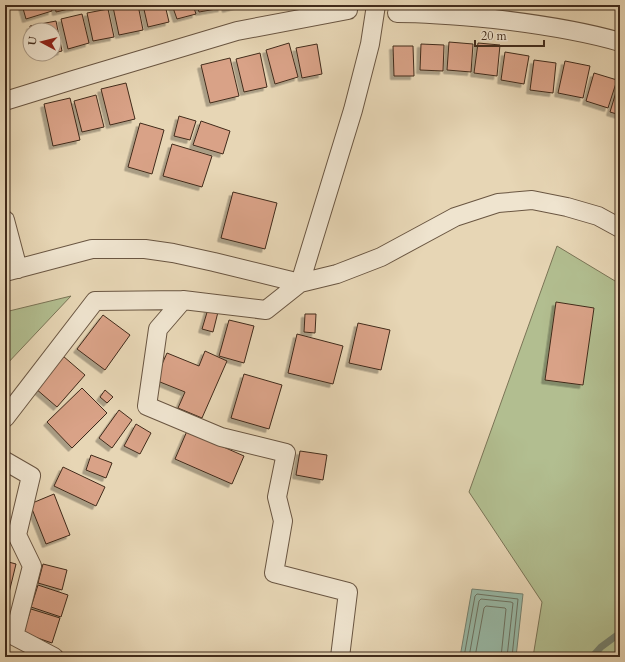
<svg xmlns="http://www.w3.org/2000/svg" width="625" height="662" viewBox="0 0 625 662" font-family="Cardo,serif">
<defs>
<filter id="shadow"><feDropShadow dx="-3.5" dy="3.5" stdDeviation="0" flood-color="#0004"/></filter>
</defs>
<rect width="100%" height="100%" fill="#e7d6b5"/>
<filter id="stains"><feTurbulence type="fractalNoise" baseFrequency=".005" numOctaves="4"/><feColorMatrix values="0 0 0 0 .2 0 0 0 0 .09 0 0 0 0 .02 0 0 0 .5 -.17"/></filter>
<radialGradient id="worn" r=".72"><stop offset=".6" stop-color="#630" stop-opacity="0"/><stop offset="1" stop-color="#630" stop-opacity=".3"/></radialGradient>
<path fill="#b2be90" stroke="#7a7456" d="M557,246L620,284V657H533L542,602L469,492Z
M71,296L5,366V312Z"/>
<path fill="#98baa8" stroke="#758170" d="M472,589L523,594L516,657H460Z"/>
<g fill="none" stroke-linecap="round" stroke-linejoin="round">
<path stroke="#6c7262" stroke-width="1" d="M464,657L475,596L477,594L518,599L512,657
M469,657L479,601L481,599L511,602L513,603L507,657
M475,657L484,608L486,606L505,608L506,609L501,657"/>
<path stroke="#758170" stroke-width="7" d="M592,657L601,647L620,633"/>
</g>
<path fill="#d9a287" stroke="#412b1b" filter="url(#shadow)" d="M22,5H50L52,11L26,19Z
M55,5H76L77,7L56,12Z
M122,5H138L143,30L119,35L113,7Z
M143,5H165L169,22L148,27Z
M172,5H193L196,14L177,19Z
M197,5H221L222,8L199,12Z
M225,5H240L226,9Z
M108,9L114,37L93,41L87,13Z
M82,14L89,43L68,49L61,19Z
M56,21L62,51L54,53V30H30V26Z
M449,42L473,44L471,72L447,70Z
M289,43L298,77L275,84L266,50Z
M478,43L500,45L497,76L474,73Z
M317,44L322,74L302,78L296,48Z
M421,44L444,45L443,71L420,70Z
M393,46H413L414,76H394Z
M505,52L529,56L524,84L501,80Z
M260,53L267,87L244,92L236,59Z
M230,58L239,96L210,103L201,65Z
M534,60L556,63L553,93L530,90Z
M565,61L590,66L583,98L558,93Z
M594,73L617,80L608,108L586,101Z
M619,82L620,83V115L610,112Z
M126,83L135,119L110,125L101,89Z
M96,95L104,127L82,132L74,101Z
M70,98L80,140L53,146L44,104Z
M179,116L196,121L190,140L174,136Z
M201,121L230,131L223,154L193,145Z
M140,123L164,130L152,174L128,167Z
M172,144L212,156L202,187L163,176Z
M233,192L277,203L265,249L221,238Z
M556,302L594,308L583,385L545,380Z
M208,309L218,312L213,332L202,329Z
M305,314H316L315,333L304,332Z
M103,315L130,335L105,370L77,349Z
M229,320L254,326L244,363L219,356Z
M358,323L390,330L381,370L349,363Z
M297,334L343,346L333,384L288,373Z
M205,351L227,361L202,418L178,408L185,392L155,380L167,353L199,366Z
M63,356L85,375L57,407L35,388Z
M244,374L282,385L269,429L231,418Z
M82,388L107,413L72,448L47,422Z
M105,390L113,397L107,403L100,397Z
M119,410L132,420L112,448L99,438Z
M136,424L151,433L140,454L124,446Z
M187,431L244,456L232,484L175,459Z
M300,451L327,455L323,480L296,475Z
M91,455L112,463L106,478L86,470Z
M63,467L105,487L96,506L54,486Z
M54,494L70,535L46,544L30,504Z
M5,561L16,564L8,597H5Z
M43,564L67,570L62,590L38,583Z
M38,585L68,595L61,617L31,607Z
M31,609L60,618L52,643L23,633Z"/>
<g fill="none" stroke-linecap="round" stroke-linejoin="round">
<g stroke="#6a5642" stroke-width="20">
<path id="street" d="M397,13C430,13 462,16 494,19C537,24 579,30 620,42
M5,101L73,80L237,31L348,10
M5,220L18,269
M5,272L92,249H145L173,253L214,262L300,283L337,274L381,257L455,217L498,203L532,200L567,207L598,216L620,228
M5,418L95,301L183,300
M5,461L31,476L17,535L32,566L14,636L54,657
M340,657L348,592L274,573L283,521L277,497L286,453L221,437L147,406L158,329L183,300L266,310L300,283L353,110L370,44L376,5"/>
</g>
<use href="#street" stroke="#efe4cf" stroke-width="18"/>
</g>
<rect width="625" height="662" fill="none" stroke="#e7d6b5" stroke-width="20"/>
<rect x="6" y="6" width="613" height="650" fill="none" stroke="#412b1b" stroke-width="2"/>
<rect x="10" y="10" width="605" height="642" fill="none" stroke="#412b1b"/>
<g transform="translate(42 42) rotate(277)"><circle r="19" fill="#efe4cf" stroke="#a99a87"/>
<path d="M0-3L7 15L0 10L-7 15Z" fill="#8f2418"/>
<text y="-6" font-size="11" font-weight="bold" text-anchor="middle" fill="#412b1b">U</text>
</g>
<path d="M475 40v6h69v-6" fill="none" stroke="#412b1b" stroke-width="2"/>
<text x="481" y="40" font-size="12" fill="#412b1b" stroke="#efe4cf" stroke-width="3" paint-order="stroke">20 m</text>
<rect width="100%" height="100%" filter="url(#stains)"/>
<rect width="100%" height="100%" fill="url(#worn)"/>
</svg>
